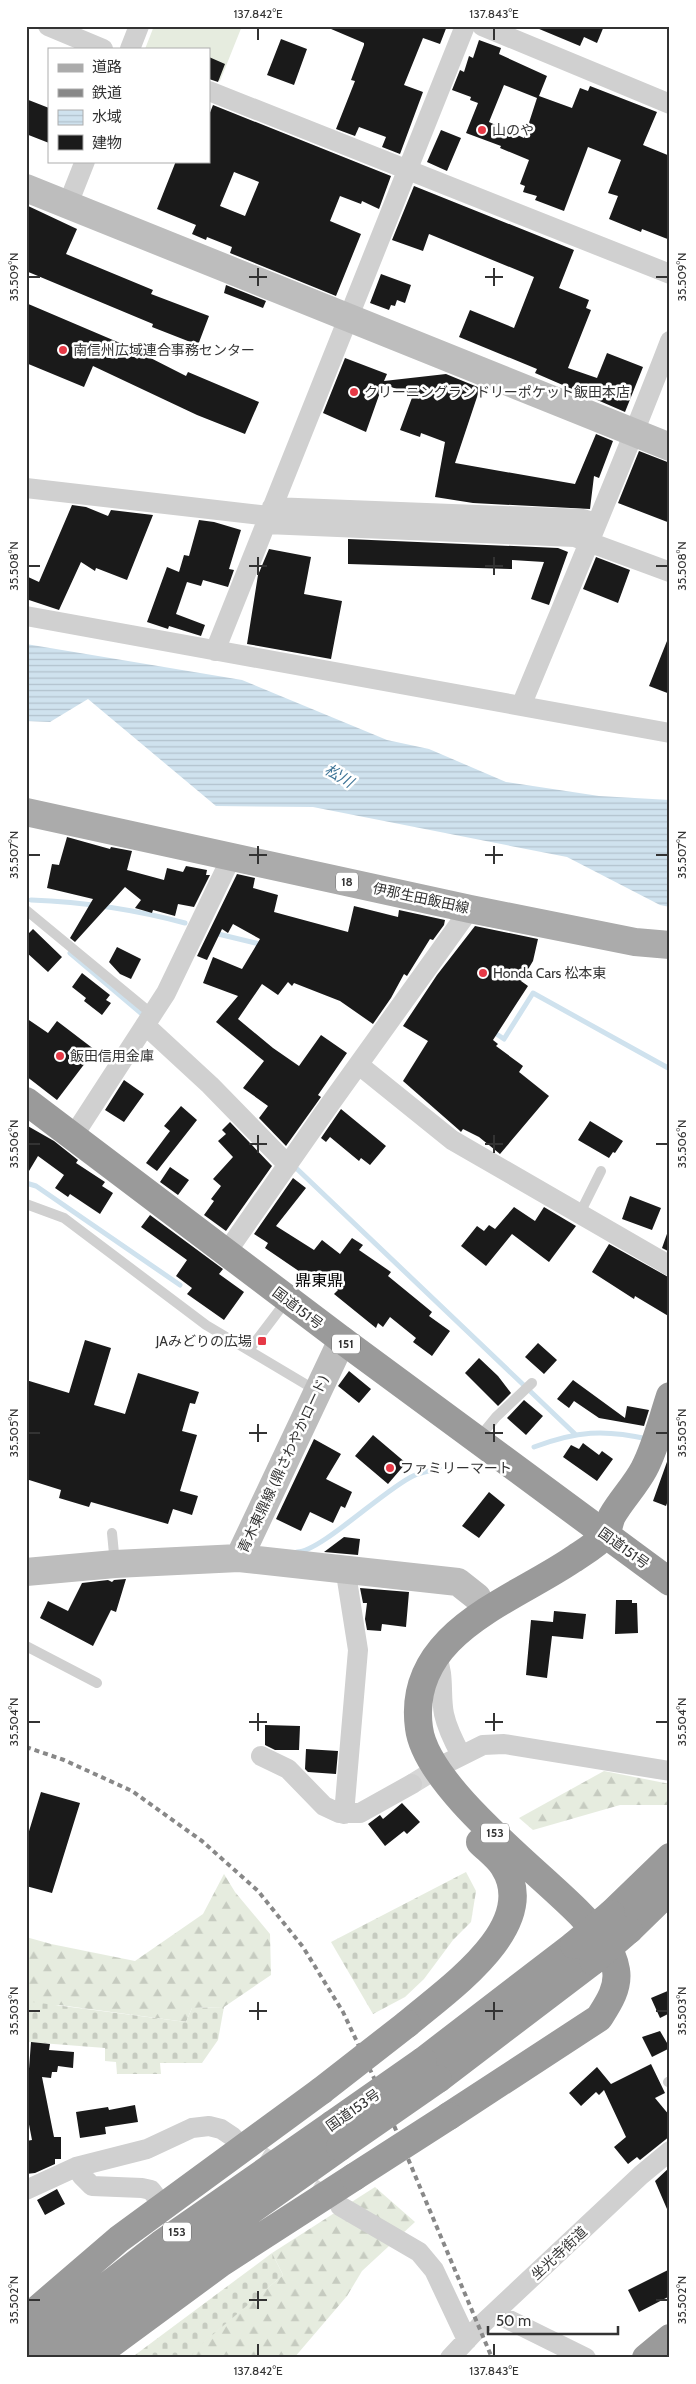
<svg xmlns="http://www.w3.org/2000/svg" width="696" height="2384" viewBox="0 0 696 2384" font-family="Cabin,'Noto Sans JP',sans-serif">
<defs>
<pattern id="forest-firs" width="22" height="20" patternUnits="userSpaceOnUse" patternTransform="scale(1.25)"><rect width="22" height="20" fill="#e6ecdf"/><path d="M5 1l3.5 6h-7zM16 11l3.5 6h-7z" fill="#c6cbc0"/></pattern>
<pattern id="cemetery-stones" width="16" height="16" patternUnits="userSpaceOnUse" patternTransform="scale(1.25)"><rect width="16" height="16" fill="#e6ecdf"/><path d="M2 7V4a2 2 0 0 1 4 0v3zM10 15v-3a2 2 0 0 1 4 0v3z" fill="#c6cbc0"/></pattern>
<pattern id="water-rules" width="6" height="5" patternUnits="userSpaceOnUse" patternTransform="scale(1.25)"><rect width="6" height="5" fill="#cfe2ee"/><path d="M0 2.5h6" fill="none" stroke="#b2c2cd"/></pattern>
</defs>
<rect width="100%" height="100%" fill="#fff"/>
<path fill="url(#forest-firs)" d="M604,1771L670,1784V1805H620L533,1830L519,1818Z
M224,1874L235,1892L270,1934L271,1975L224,2007L192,2008L186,2022L59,2005L28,2010V2042L26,2044V1937L51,1944L135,1961L203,1914Z
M375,2187L415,2222L362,2271L347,2296L294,2358H190L195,2349L283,2275L272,2253Z"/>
<path fill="url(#cemetery-stones)" d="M466,1872L476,1891L471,1922L453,1940L424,1979L405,1997L373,2014L331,1942Z
M32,2002L186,2022L192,2008L224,2007L218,2040L202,2063H160L161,2074H117L116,2062L105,2061V2048L28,2042V2010Z
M272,2253L283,2275L196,2349L190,2358H131Z"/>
<path fill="#e6ecdf" d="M154,26H242L220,81L209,76V49H145Z"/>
<path fill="url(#water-rules)" d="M26,644L242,680L387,740L429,749L506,782L599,796L670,800V907L660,905L567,857L313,807L216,806L88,699L50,722L26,721Z"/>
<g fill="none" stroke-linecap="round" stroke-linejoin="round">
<path stroke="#cfe2ee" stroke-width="5" d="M31,900C84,902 133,909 185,923
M214,933L264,945
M70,953L142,1014
M492,1031L504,1039L533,993L670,1069
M295,1167L575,1434
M26,1183L36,1186L180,1285
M534,1447C577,1431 604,1429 648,1439
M297,1552C320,1552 385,1489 413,1476C421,1472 431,1471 439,1468"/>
</g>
<path fill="#1a1a1a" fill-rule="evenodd" d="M324,26H447L440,44L423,38L404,85L423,92L400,154L382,147L386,137L359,127L355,136L336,129L355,81L351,80L364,45V43Z
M532,26H604L597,43L584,37L580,46Z
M281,39L307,49L294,85L267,75Z
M479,40L501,48L499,54L547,76L539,96L572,108L580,88L588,91L590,86L657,112L643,145L670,156V240L642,229L641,232L609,219L618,196L608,193L621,160L588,147L564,211L535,200L537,196L523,192L525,186L520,184L529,160L500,148L501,146L466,133L478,103L470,100L471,97L452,90L460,70L464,72L469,56L473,58ZM504,85L537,98L524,138L489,122Z
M209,57L225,64L218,82L209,79Z
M26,99L49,108V143L26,134Z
M213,105L391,176L379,209L362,201L361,204L340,196L330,221L361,234L336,296L230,253L232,247L207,237L206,240L192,234L196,225L157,209L176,161H209V115ZM234,172L259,182L245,216L220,206Z
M441,130L461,138L447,171L427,162Z
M414,186L574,250L559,288L589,300L586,308L591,310L568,368L597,378L607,353L643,367L625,412L535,373L537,369L459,337L470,310L514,328L534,277L429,234L423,251L392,240Z
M26,205L77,229L66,254L153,290L151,294L209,316L198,345L152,327L153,324L26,271Z
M381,274L411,285L405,303L397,300L395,306L391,305L389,310L370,303Z
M226,285L266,301L263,308L224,293Z
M26,303L127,346L186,376L188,372L259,402L245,434L197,415L93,366L84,387L26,363Z
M345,358L387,374L384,381L446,374L480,388L455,463L575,484L596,434L613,441L599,478L594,476L590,509L473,503L435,497L445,442L421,433L420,437L400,430L413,395L383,384L366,432L323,413Z
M639,451L670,463V523L618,503Z
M72,505L86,507L108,516L111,510L153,515L127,580L96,568L95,571L81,562L59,610L26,599V576L39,582Z
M199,520L214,522L241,530L229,569L234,570L228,587L203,580L201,586L187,582L176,614L205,625L201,636L169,626L168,629L147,622L167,567L179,572L184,555L189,556Z
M348,539L558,548L568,552L549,605L531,599L544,562L512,560V569L348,564Z
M269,549L311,557L304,594L342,601L331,659L247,644L258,575Z
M596,557L630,570L618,603L583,589Z
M669,636H670V694L649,686Z
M67,837L110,849L111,847L132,851L127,870L164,880L167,868L183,872L186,866L207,870L206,875H210L194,907L178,904L175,916L153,910L152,913L135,908L141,900L125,887L75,942L70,938L93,899L47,888L52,864L59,865Z
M237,874L255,878L253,888L278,895L274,912L348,932L354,906L398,917L399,910L445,920L444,925L433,940L430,939L407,976L404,974L391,998L373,1024L340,1001L294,983L292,986L288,982L278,995L262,984L238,1019L273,1048L299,1066L321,1035L347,1053L318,1095L321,1097L286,1146L259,1118L268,1106L243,1088L264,1061L216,1022L238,996L203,983L213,957L242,969L260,939L233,924L228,933L222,929L207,960L197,956Z
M475,926L538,939L533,961L521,981L528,986L493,1040L498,1044L496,1046L523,1066L519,1072L549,1096L500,1154L479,1137L463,1129L461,1132L459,1130L403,1081L428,1041L403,1026L437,975Z
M33,929L62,957L48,972L26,952V936Z
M117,947L141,959L131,979L120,974L109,962Z
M82,973L110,995L106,1000L111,1003L102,1015L84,1001L86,998L72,987Z
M26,1018L48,1033L57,1021L95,1050L57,1100L26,1076Z
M124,1080L144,1094L124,1122L105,1110Z
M181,1106L197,1120L157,1171L146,1163L170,1131L164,1126Z
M341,1109L386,1146L370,1165L361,1158L359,1161L330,1137L326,1142L321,1138Z
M590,1121L623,1141L615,1153L613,1152L609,1158L578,1140Z
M230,1122L272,1166L226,1231L204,1215L214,1201L211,1199L221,1186L213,1179L233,1157L218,1141L226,1134L222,1130Z
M26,1125L54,1141L78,1160L76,1163L105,1182L102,1186L113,1193L100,1214L70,1194L68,1197L55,1188L64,1175L38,1156L26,1176Z
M170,1167L189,1180L178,1195L160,1182Z
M293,1178L306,1188L276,1226L314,1250L322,1240L340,1254L352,1238L363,1245L359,1250L391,1272L388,1276L432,1312L429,1316L450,1331L432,1356L413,1342L416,1338L390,1317L383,1327L378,1323L376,1328L334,1294L338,1290L314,1271L309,1278L265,1248L268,1243L254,1234Z
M630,1196L661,1208L652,1230L622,1219Z
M514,1207L535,1221L544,1207L576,1226L549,1262L512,1234L486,1266L461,1246L477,1226L484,1231L489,1225L495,1229Z
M150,1215L223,1269L219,1274L244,1292L224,1320L187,1294L192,1288L176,1276L187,1260L141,1227Z
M668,1231L670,1232V1252L662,1248Z
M609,1244L670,1278V1317L635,1296L634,1299L592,1272Z
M85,1340L111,1348L94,1405L125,1414L138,1373L199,1392L195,1404L190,1403L182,1431L197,1435L180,1491L198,1496L192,1515L173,1509L168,1524L91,1502L89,1507L59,1498L61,1490L26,1479V1380L69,1393Z
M538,1343L557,1360L544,1374L525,1357Z
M479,1358L498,1376L511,1393L498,1406L465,1373Z
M349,1371L371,1389L359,1403L338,1386Z
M573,1380L625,1418L627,1406L649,1410L644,1426L599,1418L574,1401L569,1408L557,1399Z
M524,1400L543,1416L526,1435L507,1418Z
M373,1435L406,1463L388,1484L355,1456Z
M314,1439L341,1454L326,1479L352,1492L345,1508L341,1506L333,1523L310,1512L301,1531L276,1519Z
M583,1443L599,1455L602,1451L613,1459L597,1481L563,1457L571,1445L579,1449Z
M668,1459L670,1495L666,1506L653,1501Z
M489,1492L505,1505L479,1538L462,1526Z
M344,1537L360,1539L358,1555L324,1552Z
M126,1579L116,1612L111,1610L93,1646L40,1618L48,1601L68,1611L82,1583L108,1580L112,1582L114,1580Z
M360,1588L409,1592L406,1627L382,1624L381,1631L367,1630L365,1619L367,1603H363Z
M616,1600H632V1603H637L638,1633L615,1634Z
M554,1611L586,1614L583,1639L552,1636L547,1678L526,1675L531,1620L553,1622Z
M265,1725L300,1726L299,1750H275L265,1745Z
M306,1749L338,1751L336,1774L308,1772L305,1769Z
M41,1792L80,1803L52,1893L26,1886V1841Z
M402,1803L420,1822L407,1834L404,1831L385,1846L368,1824L380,1815L383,1819Z
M670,1990V2013L660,2018L651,1998Z
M660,2031L670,2048L652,2057L642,2037Z
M31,2042L50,2044L49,2050L74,2052L73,2068L58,2066L57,2072H52L51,2078L42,2077L54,2137H61V2159H55V2164L35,2173L26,2174V2141L32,2140L26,2109Z
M651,2064L665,2093L655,2098L670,2116V2136L640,2160L637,2157L628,2164L614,2147L626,2137L604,2090L599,2095L596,2092L581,2106L569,2093L597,2067L611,2084Z
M135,2105L138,2122L105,2127L106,2134L80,2138L76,2112L108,2107L109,2110Z
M670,2167V2216L655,2181Z
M57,2189L65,2204L45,2215L37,2200Z
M670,2269V2296L639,2312L628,2290Z"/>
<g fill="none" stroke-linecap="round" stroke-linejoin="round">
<path stroke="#d6d6d6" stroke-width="20" stroke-dasharray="20 10" stroke-linecap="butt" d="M412,1784L443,1765
M236,2140L334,2202"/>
<path stroke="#d0d0d0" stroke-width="10" d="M26,910L152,1014
M26,1204L64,1218L206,1325L317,1391
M580,1213L601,1171
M249,1350L287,1300
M478,1439L496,1417L532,1383
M112,1533L115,1564
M26,1646L97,1683
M668,2082L670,2081"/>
<path stroke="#d0d0d0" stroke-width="20" d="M48,26L103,49
M482,26L670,104
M130,49L139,26
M209,91L670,274
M68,204L85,161
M26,488L269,516
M272,507L583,519L596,523
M266,524L575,537L670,572
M26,616L670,733
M215,651L465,26
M521,706C571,585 623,464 670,341
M145,1025L210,1085L288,1165
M359,1065L452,1140L670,1266
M72,1138L166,993L232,856
M226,1253L330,1104L470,909
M436,1655C445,1675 440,1694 444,1714C447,1728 454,1742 461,1755
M261,1756L288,1769L324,1806L339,1813H360L412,1784
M443,1765L483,1745L504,1744L670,1771
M344,1814L358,1650L347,1580L349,1572
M76,2167L82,2176L92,2186L142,2188L151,2190L164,2207
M26,2190L76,2167L147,2149L192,2128L209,2126L221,2129L233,2137
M340,2206L419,2252L434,2270L467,2340
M495,2313L586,2358
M450,2358L479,2327L641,2175L670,2151"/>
<path stroke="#bdbdbd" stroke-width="28" d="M26,188L670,447
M239,1558L458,1582L477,1597
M26,1572L115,1564L239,1558L342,1340"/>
<path stroke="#ababab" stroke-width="28" d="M26,812L470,909L635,942L670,945"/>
<path stroke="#9a9a9a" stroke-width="28" d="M26,1101L342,1340L670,1582
M611,1914L670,1857
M629,1930L670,1890
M407,2024C445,1991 542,1927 504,1867C499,1858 488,1850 480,1842
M423,2061L574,1945
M438,2079L593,1961
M449,2116L599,2018C608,2004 619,1988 616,1970C612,1946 595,1930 579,1913C537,1870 426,1786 419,1728C406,1634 510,1602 572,1560C582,1553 597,1545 605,1535C609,1530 609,1522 612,1516C621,1500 635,1486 644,1469C656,1446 662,1420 670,1396
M26,2319L119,2239L321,2091
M26,2349L161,2244L333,2124
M53,2358L120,2303L340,2147
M92,2358L221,2263L354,2177
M646,2358L670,2338"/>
<path stroke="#888" stroke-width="4" stroke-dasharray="5 4" stroke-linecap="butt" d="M26,1747L64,1760L132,1791L202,1841L258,1891L303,1947L343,2012L374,2078L492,2358"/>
<path stroke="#9a9a9a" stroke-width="28" d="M574,1945L611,1914
M593,1961L629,1930
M321,2091L407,2024
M333,2124L423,2061
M340,2147L438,2079
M354,2177L449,2116"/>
</g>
<path fill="none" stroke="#333" stroke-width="2" d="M258,28V40M494,28V40M258,268V286M494,268V286M28,277H40M249,277H267M485,277H503M656,277H668M258,557V575M494,557V575M28,566H40M249,566H267M485,566H503M656,566H668M258,846V864M494,846V864M28,855H40M249,855H267M485,855H503M656,855H668M258,1135V1153M494,1135V1153M28,1144H40M249,1144H267M485,1144H503M656,1144H668M258,1424V1442M494,1424V1442M28,1433H40M249,1433H267M485,1433H503M656,1433H668M258,1713V1731M494,1713V1731M28,1722H40M249,1722H267M485,1722H503M656,1722H668M258,2002V2020M494,2002V2020M28,2011H40M249,2011H267M485,2011H503M656,2011H668M258,2291V2309M28,2300H40M249,2300H267M656,2300H668M258,2344V2356M494,2344V2356"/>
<g fill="#e63946" stroke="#fff" stroke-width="2">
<circle cx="482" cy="130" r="5"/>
<circle cx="63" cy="350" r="5"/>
<circle cx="354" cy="392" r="5"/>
<circle cx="483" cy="973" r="5"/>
<circle cx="60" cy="1056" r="5"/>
<rect x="257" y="1336" width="10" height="10" rx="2.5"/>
<circle cx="390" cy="1468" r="5"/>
</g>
<g text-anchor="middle" stroke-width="5" stroke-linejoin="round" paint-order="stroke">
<g fill="#fff" stroke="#707070" stroke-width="1">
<rect x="336" y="872.5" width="22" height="19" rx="4"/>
<rect x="332" y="1334.5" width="28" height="19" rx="4"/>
<rect x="481" y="1823.5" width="28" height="19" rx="4"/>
<rect x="163" y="2222.5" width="28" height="19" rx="4"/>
</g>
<g font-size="12" font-weight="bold" fill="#333">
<text x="347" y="886">18</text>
<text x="346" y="1348">151</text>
<text x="495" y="1837">153</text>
<text x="177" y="2236">153</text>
</g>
<g font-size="14" fill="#333" stroke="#fff" text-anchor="start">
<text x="492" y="135">山のや</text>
<text x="73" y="355">南信州広域連合事務センター</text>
<text x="364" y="397">クリーニングランドリーポケット飯田本店</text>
<text x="493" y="978">Honda Cars 松本東</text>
<text x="70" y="1061">飯田信用金庫</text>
<text x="252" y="1346" text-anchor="end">JAみどりの広場</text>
<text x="400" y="1473">ファミリーマート</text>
</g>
<g font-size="14" fill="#333" stroke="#fff">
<text transform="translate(421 898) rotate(12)" y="5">伊那生田飯田線</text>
<text transform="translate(298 1308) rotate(37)" y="5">国道151号</text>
<text transform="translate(283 1464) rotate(-65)" y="5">青木東鼎線 (鼎さわやかロード)</text>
<text transform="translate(624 1548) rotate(36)" y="5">国道151号</text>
<text transform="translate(353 2110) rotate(-35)" y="5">国道153号</text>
<text transform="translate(559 2253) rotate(-43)" y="5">坐光寺街道</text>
</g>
<g font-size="15" font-style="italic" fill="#3f7597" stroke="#fff">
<text transform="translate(339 776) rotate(31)" y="5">松川</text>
</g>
<g font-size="16" fill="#000" stroke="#fff">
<text x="319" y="1286">鼎東鼎</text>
</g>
</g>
<rect width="696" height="2384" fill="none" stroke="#ffffff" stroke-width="55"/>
<rect x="48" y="48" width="162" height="115" fill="#ffffff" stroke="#adadad"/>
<rect x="58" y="64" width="25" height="8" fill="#ababab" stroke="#adadad"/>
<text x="92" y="72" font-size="15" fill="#333333">道路</text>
<rect x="58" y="89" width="25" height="8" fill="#888888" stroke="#adadad"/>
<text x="92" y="98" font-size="15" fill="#333333">鉄道</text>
<rect x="58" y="110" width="25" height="15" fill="url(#water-rules)" stroke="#adadad"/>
<text x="92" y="122" font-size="15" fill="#333333">水域</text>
<rect x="58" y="135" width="25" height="15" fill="#1a1a1a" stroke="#adadad"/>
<text x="92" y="148" font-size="15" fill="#333333">建物</text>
<path d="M488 2326v8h130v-8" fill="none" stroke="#333333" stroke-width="2.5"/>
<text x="496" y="2326" font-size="15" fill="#333333" stroke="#ffffff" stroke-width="4" paint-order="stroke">50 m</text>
<rect x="28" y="28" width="640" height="2328" fill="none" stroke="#333" stroke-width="2"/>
<g font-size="12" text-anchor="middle" fill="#333">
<text x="258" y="18">137.842°E</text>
<text x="494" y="18">137.843°E</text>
<text transform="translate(14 277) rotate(-90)" y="4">35.509°N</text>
<text transform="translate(682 277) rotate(-90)" y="4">35.509°N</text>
<text transform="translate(14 566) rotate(-90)" y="4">35.508°N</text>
<text transform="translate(682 566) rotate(-90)" y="4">35.508°N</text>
<text transform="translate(14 855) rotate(-90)" y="4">35.507°N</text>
<text transform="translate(682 855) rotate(-90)" y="4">35.507°N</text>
<text transform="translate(14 1144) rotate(-90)" y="4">35.506°N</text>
<text transform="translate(682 1144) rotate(-90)" y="4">35.506°N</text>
<text transform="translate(14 1433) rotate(-90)" y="4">35.505°N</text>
<text transform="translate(682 1433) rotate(-90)" y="4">35.505°N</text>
<text transform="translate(14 1722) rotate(-90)" y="4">35.504°N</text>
<text transform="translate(682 1722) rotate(-90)" y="4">35.504°N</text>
<text transform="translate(14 2011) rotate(-90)" y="4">35.503°N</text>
<text transform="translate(682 2011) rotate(-90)" y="4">35.503°N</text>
<text transform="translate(14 2300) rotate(-90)" y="4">35.502°N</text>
<text transform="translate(682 2300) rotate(-90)" y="4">35.502°N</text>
<text x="258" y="2375">137.842°E</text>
<text x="494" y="2375">137.843°E</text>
</g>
</svg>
